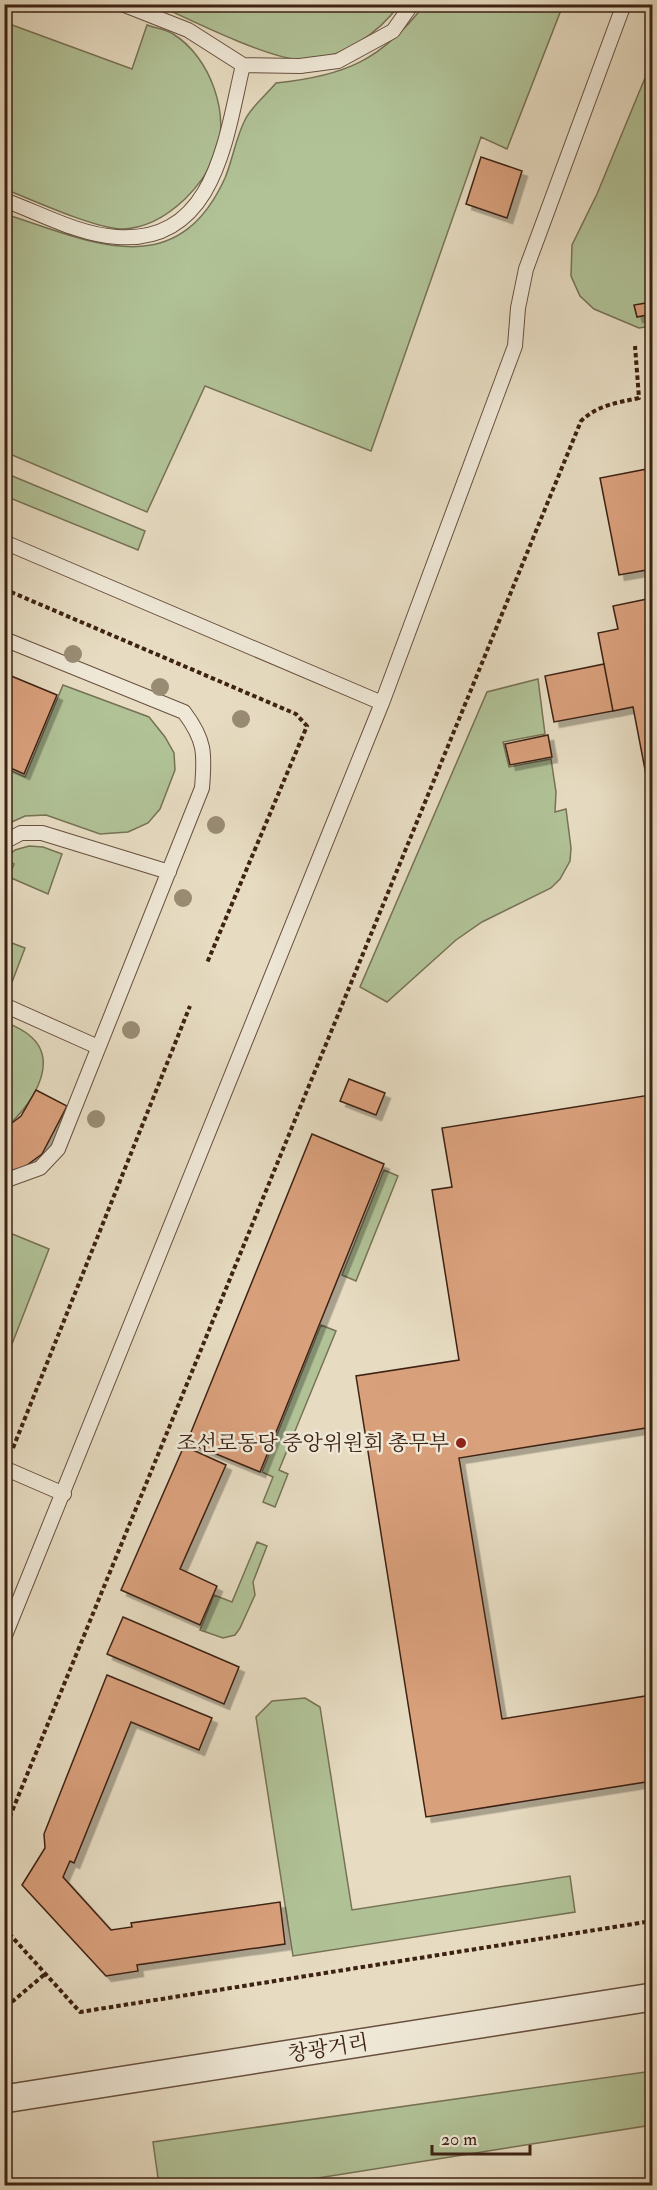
<svg xmlns="http://www.w3.org/2000/svg" width="657" height="2190" viewBox="0 0 657 2190" font-family="'IM FELL Double Pica','Noto Serif KR',serif">
<defs>
<filter id="shadow"><feDropShadow dx="5.5" dy="5.5" stdDeviation="0" flood-color="#0004"/></filter>
</defs>
<rect width="100%" height="100%" fill="#e7dcc2"/>
<filter id="stains"><feTurbulence type="fractalNoise" baseFrequency=".00333" numOctaves="4"/><feColorMatrix values="0 0 0 0 .2 0 0 0 0 .09 0 0 0 0 .02 0 0 0 .5 -.17"/></filter>
<radialGradient id="worn" r=".72"><stop offset=".6" stop-color="#630" stop-opacity="0"/><stop offset="1" stop-color="#630" stop-opacity=".3"/></radialGradient>
<path fill="#b1c297" stroke="#777255" stroke-width="1.5" d="M425,4L563,5L507,149L481,137L371,451L205,386L147,512L5,452V214C90,241 176,286 225,178C233,159 236,136 246,118C253,105 267,94 276,83C345,76 382,60 425,4Z
M158,5H399C379,33 341,60 303,60C271,60 190,20 158,5Z
M4,22L132,69L147,25C155,28 166,29 173,34C210,56 233,118 214,159C207,174 197,187 185,199C167,216 146,229 121,229C94,228 32,200 5,189Z
M652,61V326L639,328L594,309L580,296L571,276L572,245L597,194Z
M5,473L145,531L138,550L5,496Z
M538,679L545,734L503,742L509,767L551,759L556,792L555,812L566,809L571,848L570,861L560,879L551,888L482,922L456,940L387,1002L360,987L487,692Z
M63,685L149,717L165,737L174,753L175,770L160,809L148,823L128,832L100,834L46,815L25,816L5,825V775L7,769L25,777Z
M29,846L43,847L62,854L48,894L9,877L14,864L5,859L15,850Z
M4,940L25,948L9,990L5,988Z
M4,1021C12,1025 22,1029 29,1035C63,1062 28,1110 4,1129Z
M384,1170L398,1176L356,1281L342,1275Z
M5,1231L49,1249L5,1362V1298L8,1288Z
M321,1325L336,1331L279,1470L288,1474L275,1507L263,1502L273,1477L262,1472Z
M257,1542L267,1546L253,1582L255,1595L240,1628L235,1635L223,1638L200,1630L214,1595L232,1602Z
M305,1698L320,1707L352,1910L570,1876L575,1912L293,1956L256,1717L272,1701Z
M652,2071V2125L274,2185H159L153,2142Z"/>
<path fill="#d9a07b" stroke="#3d2213" stroke-width="1.5" filter="url(#shadow)" d="M481,157L522,171L507,218L466,204Z
M652,302V314L637,317L634,305Z
M652,468V569L619,575L600,478Z
M652,598V806L633,707L613,711L598,633L618,629L613,606Z
M604,664L613,711L554,722L545,676Z
M4,673L57,695L24,774L6,766L4,770Z
M548,735L552,757L510,765L505,744Z
M349,1079L385,1093L376,1115L340,1101Z
M36,1090L67,1106L42,1154L23,1168L4,1172V1129L21,1116Z
M650,1095L652,1113V1427L459,1458L502,1719L652,1695V1781L426,1817L356,1376L459,1360L432,1190L452,1187L442,1128Z
M312,1134L384,1164L260,1472L187,1442Z
M184,1446L226,1465L180,1569L217,1586L200,1625L121,1590Z
M123,1617L239,1667L224,1704L107,1654Z
M107,1675L212,1718L199,1750L131,1722L74,1863L70,1861L63,1877L111,1930L132,1927L131,1923L280,1902L285,1944L137,1965L138,1971L106,1976L22,1885L45,1848L44,1834Z"/>
<g fill="none" stroke-linecap="round" stroke-linejoin="round">
<g stroke="#68503f" stroke-width="16">
<path id="service" d="M122,4L188,30L243,65L300,66L338,61L393,31L412,4
M4,200C40,213 79,235 117,237C216,244 226,136 243,65
M4,542L382,703
M4,639L184,712C205,740 205,753 202,788L58,1149L40,1168L4,1181
M4,842L21,833H42L169,872
M4,1005L98,1047
M4,1468L64,1494
M4,1638L382,703L515,346L518,308L526,269L624,4"/>
</g>
<g stroke="#68503f" stroke-width="30">
<path id="minor" d="M4,2099L652,1997"/>
</g>
<path stroke="#3d2213" stroke-width="4" stroke-dasharray="4.5 3" stroke-linecap="butt" d="M4,589L296,714L307,726L207,963
M13,1448L190,1006
M4,1831L581,421C598,405 616,403 639,398L635,346
M4,1928L80,2012L652,1921
M4,2002L13,2001L45,1974"/>
<use href="#service" stroke="#efe8d7" stroke-width="14"/>
<use href="#minor" stroke="#efe8d7" stroke-width="27"/>
</g>
<g fill="#998c74">
<circle cx="73" cy="654" r="9"/>
<circle cx="160" cy="687" r="9"/>
<circle cx="241" cy="719" r="9"/>
<circle cx="216" cy="825" r="9"/>
<circle cx="183" cy="898" r="9"/>
<circle cx="131" cy="1030" r="9"/>
<circle cx="96" cy="1119" r="9"/>
</g>
<circle fill="#8f2418" stroke="#efe8d7" stroke-width="2" cx="461" cy="1443" r="6"/>
<g text-anchor="middle" stroke-width="5" stroke-linejoin="round" paint-order="stroke">
<g font-size="21" fill="#3d2213" stroke="#efe8d7" text-anchor="end">
<text x="449" y="1450">조선로동당 중앙위원회 총무부</text>
</g>
<g font-size="21" fill="#3d2213" stroke="#efe8d7">
<text transform="translate(328 2048) rotate(-9)" y="7">창광거리</text>
</g>
</g>
<rect width="657" height="2190" fill="none" stroke="#e7dcc2" stroke-width="24"/>
<rect x="6" y="6" width="645" height="2178" fill="none" stroke="#3d2213" stroke-width="3"/>
<rect x="12" y="12" width="633" height="2166" fill="none" stroke="#3d2213" stroke-width="1.5"/>
<path d="M432 2145v9h98v-9" fill="none" stroke="#3d2213" stroke-width="3"/>
<text x="441" y="2145" font-size="18" fill="#3d2213" stroke="#efe8d7" stroke-width="4.5" paint-order="stroke">20 m</text>
<rect width="100%" height="100%" filter="url(#stains)"/>
<rect width="100%" height="100%" fill="url(#worn)"/>
</svg>
